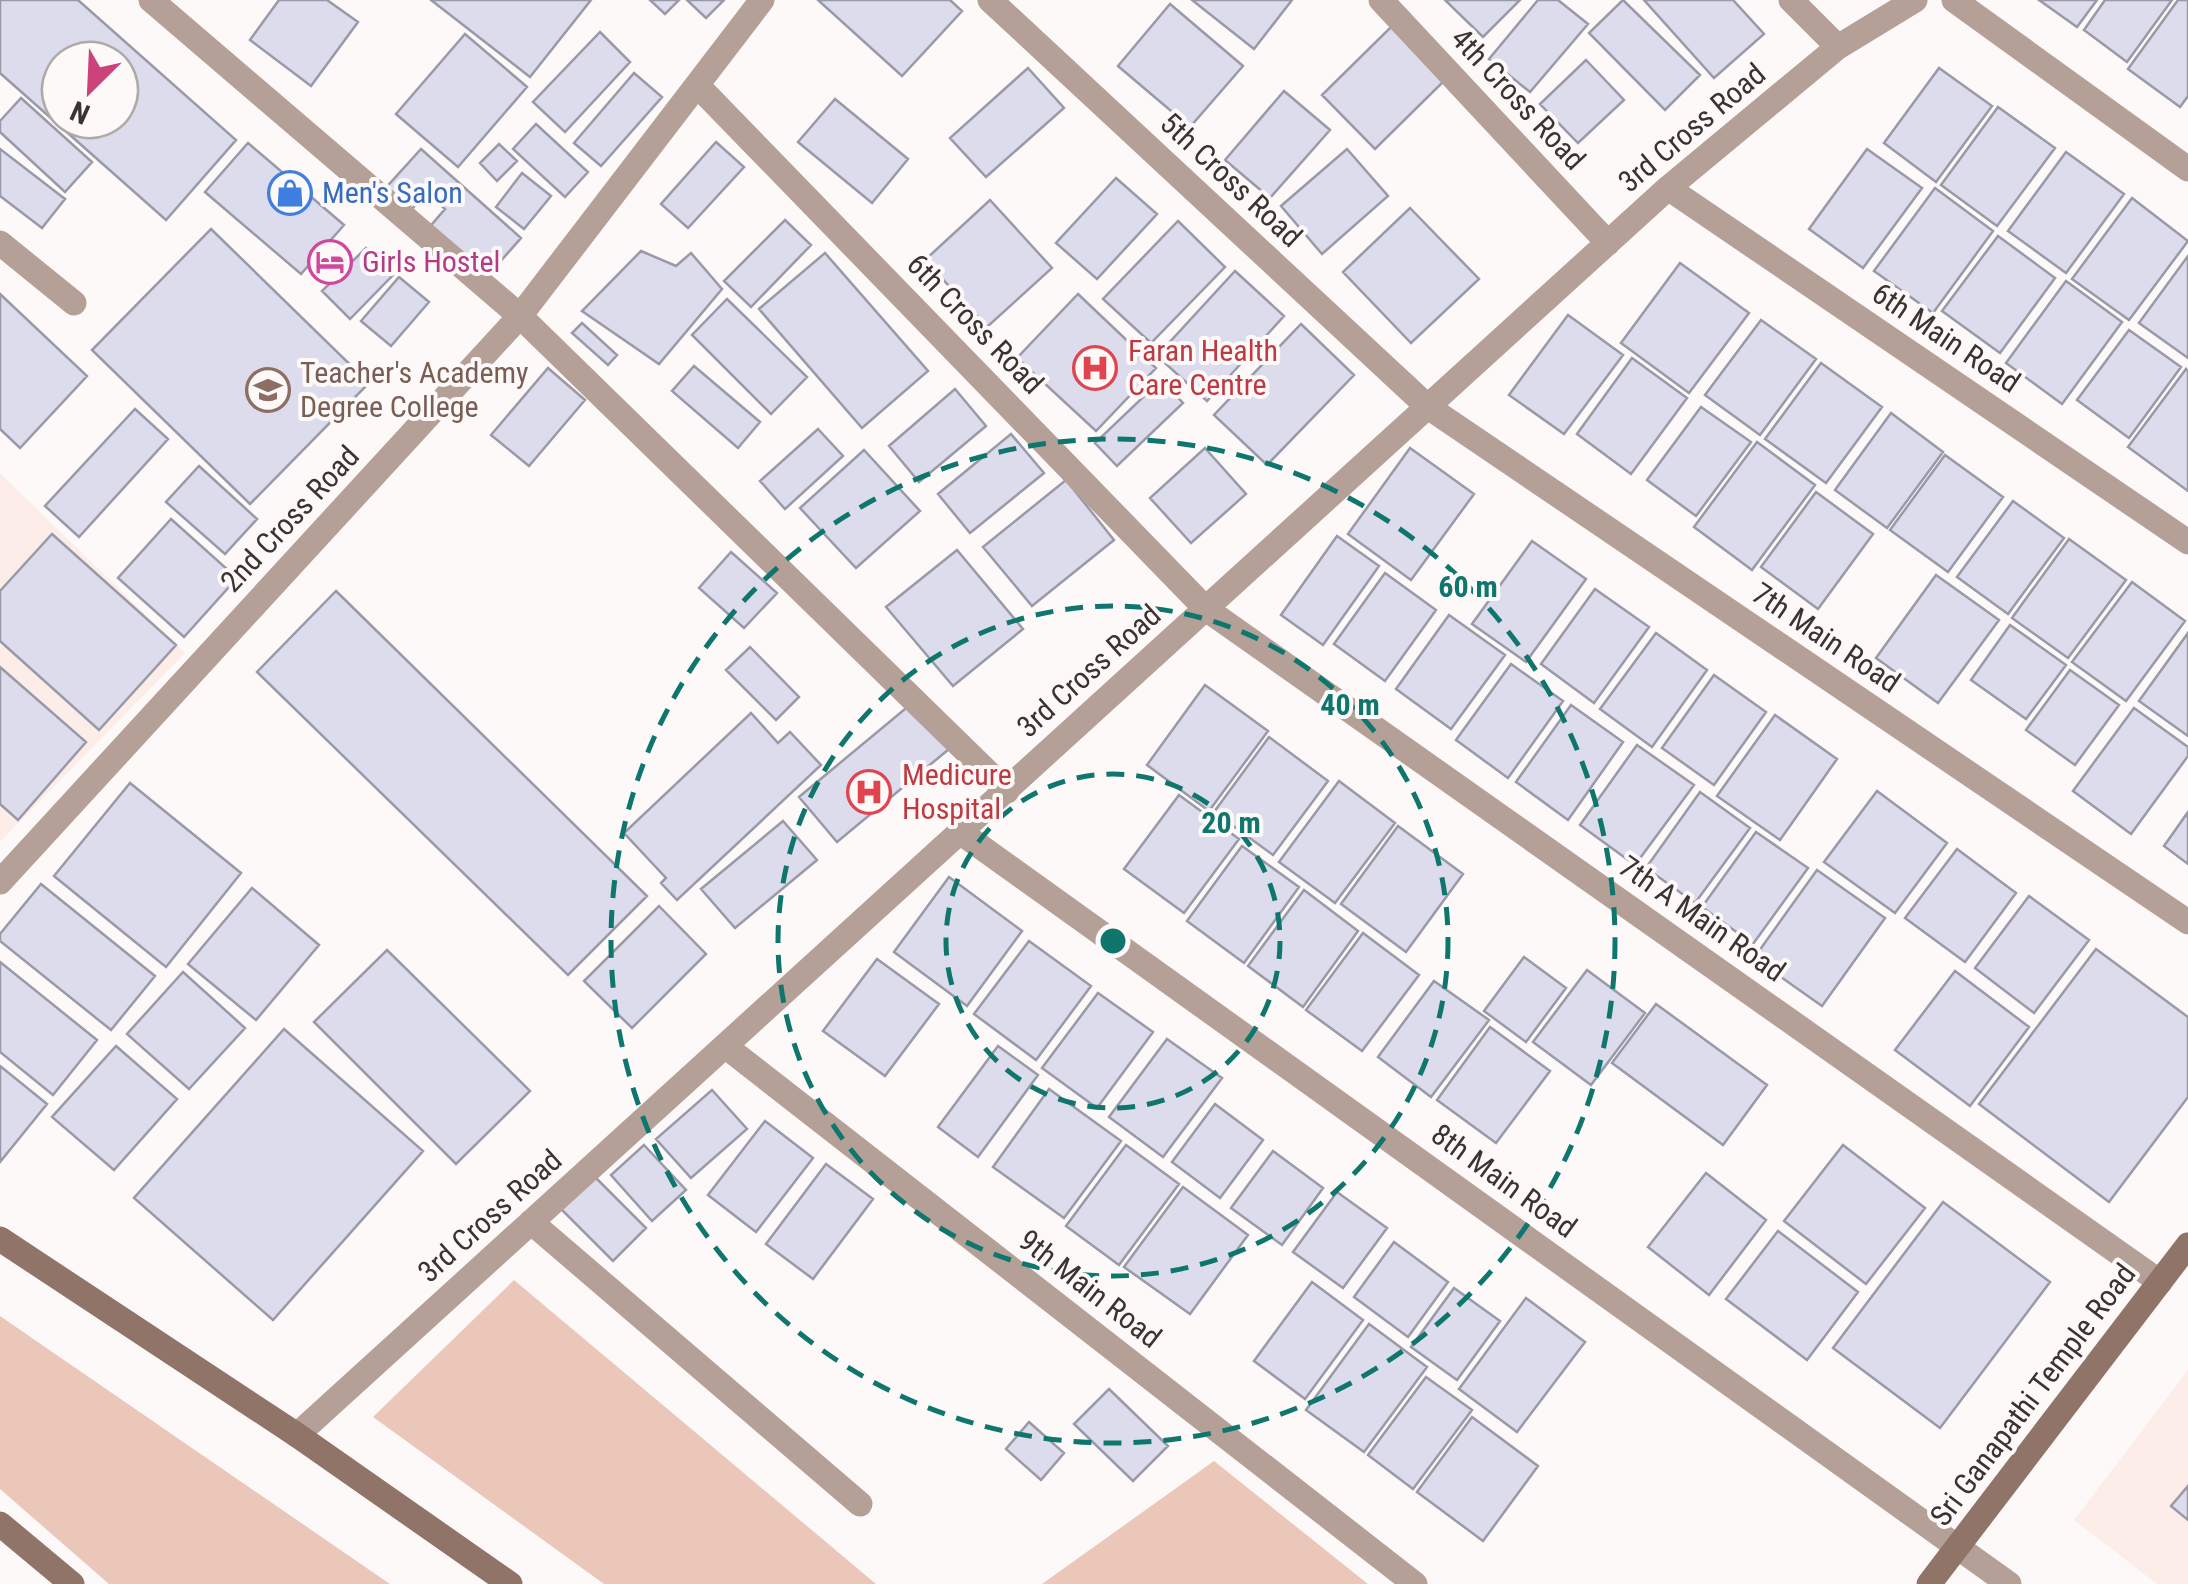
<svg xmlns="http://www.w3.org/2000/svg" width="2188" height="1584" viewBox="0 0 2188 1584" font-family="'Roboto Condensed',sans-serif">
<rect width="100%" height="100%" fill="#fdf9f8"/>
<path fill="#fdede8" d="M0,473L185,653L0,842Z
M2188,1370V1584H2157L2074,1520Z"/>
<path fill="#ebc7ba" d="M514,1280L876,1584H604L373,1417Z
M0,1316L390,1584H109L0,1489Z
M1214,1461L1368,1584H1042Z"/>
<path fill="#dcdcec" stroke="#9999a7" stroke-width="2.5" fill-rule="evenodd" d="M0,0H78L236,140L166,220L0,73ZM60,60H120V120H60Z
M279,0H327L358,22L311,86L250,40Z
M431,0H591L530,77Z
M650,0H679L665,14Z
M687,0H724L706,18Z
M818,0H950L962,11L902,76Z
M1192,0H1292L1254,49Z
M1445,0H1520L1483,37Z
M1538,0H1558L1588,24L1530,92L1489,59Z
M1623,0L1700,75L1665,110L1589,33Z
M1644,0H1733L1764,34L1714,78Z
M2039,0H2097L2077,27Z
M2105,0H2172L2127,62L2084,30Z
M2178,0H2188V96L2180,107L2128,69Z
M1170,4L1243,66L1190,127L1118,66Z
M1391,27L1444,81L1375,149L1322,95Z
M600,32L630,62L565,132L533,102Z
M465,34L527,87L458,167L396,114Z
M1586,60L1624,100L1578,143L1540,104Z
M1028,68L1064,108L986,177L950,138Z
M1939,68L1992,106L1936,182L1884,143Z
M634,73L662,97L601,166L574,143Z
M1284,91L1330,130L1270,198L1225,160Z
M21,98L92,162L65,192L0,132V121Z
M835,99L908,159L872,203L798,142Z
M1998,107L2055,148L1997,226L1941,185Z
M536,124L588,172L565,197L513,149Z
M716,142L744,167L688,228L661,204Z
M248,143L344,225L301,274L205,192Z
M499,144L517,161L497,181L480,163Z
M0,149L65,199L42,228L0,196Z
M421,149L521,238L484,280L427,230L445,209L427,193L408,213L383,191Z
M1347,149L1388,196L1322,254L1281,206Z
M1867,149L1922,188L1863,268L1809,229Z
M2066,152L2124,194L2066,273L2008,231Z
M522,173L551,196L524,229L496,207Z
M1116,178L1157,214L1097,279L1056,243Z
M1935,188L1993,231L1933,313L1874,271Z
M2132,198L2188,241L2129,320L2072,279Z
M990,200L1052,268L987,327L925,260Z
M1410,208L1479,279L1411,343L1343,272Z
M785,220L811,245L751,307L724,281Z
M1178,221L1225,267L1151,343L1103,299Z
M211,229L369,383L250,504L92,350Z
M1998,236L2055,278L2000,353L1942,311Z
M366,248L393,275L350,319L322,291Z
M641,251L676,266L691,253L722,289L659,364L582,311Z
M825,253L928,371L862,428L759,309Z
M2188,256V358L2139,323Z
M1680,263L1749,313L1689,393L1621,343Z
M1235,271L1284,316L1207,401L1157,356Z
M399,277L429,302L391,346L361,321Z
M2066,281L2122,322L2062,404L2006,363Z
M0,294L87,376L20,448L0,429Z
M1078,294L1156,368L1096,431L1017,358Z
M727,299L807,377L771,414L692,335Z
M1568,315L1623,355L1564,434L1509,395Z
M1761,320L1816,359L1760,435L1705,395Z
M582,323L617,355L608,365L572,333Z
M1301,324L1354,375L1267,465L1214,415Z
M2129,330L2181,367L2129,438L2077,400Z
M1632,358L1687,398L1631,474L1577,434Z
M1821,363L1882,407L1826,483L1765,439Z
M694,366L760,422L738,448L672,391Z
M548,368L585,400L529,466L491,435Z
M2186,369L2188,371V491L2128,447Z
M1161,380L1183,403L1117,466L1095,443Z
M955,389L986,426L919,482L889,446Z
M1701,407L1751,442L1696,516L1647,480Z
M135,409L168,439L79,537L45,506Z
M1891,413L1943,452L1887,528L1835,490Z
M818,429L843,456L785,509L760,481Z
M1011,434L1044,473L970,533L938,494Z
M1757,442L1815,485L1752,570L1694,527Z
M1205,448L1246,494L1191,543L1150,498Z
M1410,448L1474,494L1411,580L1348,534Z
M864,450L920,511L856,568L800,508Z
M1945,455L2003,497L1948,572L1890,530Z
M199,466L257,519L225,554L166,502Z
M1066,480L1114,540L1032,606L983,547Z
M1816,492L1873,534L1818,609L1761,567Z
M2013,501L2064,538L2008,614L1957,577Z
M171,519L237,578L184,637L118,578Z
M52,534L176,645L99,730L0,641V591Z
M1337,536L1379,566L1323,645L1281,615Z
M2069,539L2126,580L2068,658L2012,618Z
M1532,541L1586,579L1526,662L1472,624Z
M957,550L1023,629L953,686L886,607Z
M731,552L777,593L744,628L699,588Z
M1385,573L1436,610L1385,681L1334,644Z
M1936,575L1999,620L1938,703L1876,658Z
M2132,582L2185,621L2126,701L2072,662Z
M1595,589L1649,627L1594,703L1541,664Z
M336,591L647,896L568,975L257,672Z
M1449,615L1505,655L1451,729L1396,689Z
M2010,625L2066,665L2026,719L1971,680Z
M1656,633L1707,670L1652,747L1600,709Z
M2188,633V736L2139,701Z
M750,647L799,697L776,720L726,670Z
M1511,664L1563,701L1508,778L1456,740Z
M0,667L86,742L18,820L0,804Z
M2070,670L2119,705L2075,765L2026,730Z
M1714,675L1766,712L1714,785L1662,748Z
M1205,685L1268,731L1209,811L1147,765Z
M911,704L949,749L837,842L799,797Z
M1571,705L1623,742L1568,820L1516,782Z
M2134,708L2188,747V756L2131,834L2073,791Z
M751,713L778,743L790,732L821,765L677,900L661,883L666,878L624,833Z
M1775,715L1837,759L1780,840L1717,796Z
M1269,737L1328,781L1273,855L1214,812Z
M1637,745L1694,785L1635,865L1580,825Z
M1339,781L1395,823L1335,903L1279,862Z
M130,783L241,873L166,967L54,876Z
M1877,791L1947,843L1895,913L1824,862Z
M1700,792L1750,828L1695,903L1646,868Z
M1179,795L1239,839L1184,913L1124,869Z
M2188,812V864L2164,846Z
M783,821L817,860L735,928L701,889Z
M1398,826L1463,874L1406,952L1341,904Z
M1756,832L1808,868L1753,944L1702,907Z
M1242,846L1299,887L1244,963L1187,921Z
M1957,849L2016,893L1965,962L1905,918Z
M1817,870L1885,918L1822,1006L1754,958Z
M949,877L1022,931L967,1006L894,952Z
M41,884L155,976L111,1030L0,941V934Z
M252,888L319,945L256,1020L188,964Z
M1304,890L1358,931L1303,1007L1248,966Z
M2029,896L2089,940L2034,1013L1975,968Z
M659,906L706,954L632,1028L584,981Z
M1363,933L1419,975L1362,1051L1306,1010Z
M1029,941L1091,986L1036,1060L974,1014Z
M2096,949L2188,1017V1097L2109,1202L1979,1104Z
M387,950L530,1091L456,1164L314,1022Z
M1524,957L1566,988L1526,1042L1484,1011Z
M877,959L939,1004L885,1076L823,1031Z
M0,962L97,1040L53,1095L0,1052Z
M1587,970L1645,1013L1591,1085L1533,1042Z
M1955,971L2029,1027L1970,1106L1895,1050Z
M183,972L245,1028L189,1089L127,1034Z
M1434,981L1489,1020L1431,1097L1378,1057Z
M1098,993L1153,1032L1097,1108L1042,1068Z
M1656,1004L1767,1085L1723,1145L1612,1063Z
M1490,1027L1550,1071L1496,1143L1437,1100Z
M284,1029L423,1151L273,1320L134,1198Z
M1167,1039L1222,1078L1163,1157L1109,1117Z
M116,1046L177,1099L114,1170L52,1117Z
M998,1046L1038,1075L978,1157L938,1127Z
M0,1066L47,1104L0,1162Z
M1049,1089L1121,1141L1064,1218L993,1167Z
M712,1090L747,1129L691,1178L656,1139Z
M1215,1104L1263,1140L1220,1198L1172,1162Z
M765,1121L813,1158L756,1232L708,1195Z
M644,1145L686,1190L652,1221L611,1175Z
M1126,1145L1179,1184L1119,1265L1066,1226Z
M1843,1145L1925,1208L1866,1284L1784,1221Z
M1273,1151L1323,1188L1282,1245L1231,1208Z
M826,1164L873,1199L813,1279L766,1244Z
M1706,1173L1766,1220L1709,1295L1648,1247Z
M592,1174L646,1228L613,1261L559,1207Z
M1183,1187L1248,1235L1190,1314L1124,1267Z
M1337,1192L1387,1228L1343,1288L1293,1252Z
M1943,1202L2050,1282L1940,1428L1833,1348Z
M1778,1231L1858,1292L1807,1360L1726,1299Z
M1394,1242L1448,1282L1408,1337L1354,1297Z
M1312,1282L1363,1320L1305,1399L1254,1361Z
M1454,1288L1500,1321L1457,1380L1411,1347Z
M1526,1298L1585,1342L1517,1432L1459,1389Z
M1369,1324L1427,1367L1364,1452L1306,1410Z
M1426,1377L1472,1410L1413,1489L1368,1455Z
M1109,1389L1168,1446L1133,1481L1074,1424Z
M1472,1417L1538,1466L1483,1541L1417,1492Z
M1029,1422L1064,1453L1041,1480L1006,1449Z
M2188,1486V1520L2171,1506Z"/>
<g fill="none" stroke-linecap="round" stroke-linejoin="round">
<path stroke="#b4a097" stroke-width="25" d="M151,0L520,316L1007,791
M990,0L1428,407L2188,922
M1381,0L1608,243
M1791,0L1838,47
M1954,0L2188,169
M697,85L1206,609L2160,1282
M1668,188L2188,542
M0,243L74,303
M960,832L2009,1584
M0,882L520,316L762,0
M725,1046L1415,1584
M531,1222L860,1504
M297,1435L1668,188L1838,47L1915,0"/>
<path stroke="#917468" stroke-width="25" d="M0,1239L297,1435L510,1584
M0,1524L72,1584
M1929,1584L2188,1245"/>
</g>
<g fill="none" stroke="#0f766e" stroke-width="5" stroke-dasharray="18 12">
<circle cx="1113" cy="941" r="167"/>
<circle cx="1113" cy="941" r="335"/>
<circle cx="1113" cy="941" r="502"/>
</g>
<defs>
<g id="shop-ring" transform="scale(2.25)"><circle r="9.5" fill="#fdf9f8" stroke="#3f7fe0" stroke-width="1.5"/><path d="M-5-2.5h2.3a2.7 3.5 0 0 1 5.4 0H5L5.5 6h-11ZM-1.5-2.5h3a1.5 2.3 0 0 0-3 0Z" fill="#3f7fe0"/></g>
<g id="hotel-ring" transform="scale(2.25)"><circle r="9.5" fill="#fdf9f8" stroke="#d1479c" stroke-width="1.5"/><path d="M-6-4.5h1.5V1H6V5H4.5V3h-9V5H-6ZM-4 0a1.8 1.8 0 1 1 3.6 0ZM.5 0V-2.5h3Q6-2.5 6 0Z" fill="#d1479c"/></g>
<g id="hospital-ring" transform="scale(2.25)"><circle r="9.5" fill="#fdf9f8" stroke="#e0444e" stroke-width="1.5"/><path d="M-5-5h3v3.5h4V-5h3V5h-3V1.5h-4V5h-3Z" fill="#e0444e"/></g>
<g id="university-ring" transform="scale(2.25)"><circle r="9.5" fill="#fdf9f8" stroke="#8d6e63" stroke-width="1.5"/><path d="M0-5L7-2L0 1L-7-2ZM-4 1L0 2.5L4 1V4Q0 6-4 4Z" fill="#8d6e63"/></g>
</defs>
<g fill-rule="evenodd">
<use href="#shop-ring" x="290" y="193"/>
<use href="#hotel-ring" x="330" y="262"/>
<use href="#hospital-ring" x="1095" y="368"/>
<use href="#university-ring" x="268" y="390"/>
<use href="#hospital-ring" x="869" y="792"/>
</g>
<g text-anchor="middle" stroke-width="8" stroke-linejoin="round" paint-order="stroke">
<g font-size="30" fill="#3a3331" stroke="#fdf9f8">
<text transform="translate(1518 99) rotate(47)" y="10">4th Cross Road</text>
<text transform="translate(1692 128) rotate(-40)" y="10">3rd Cross Road</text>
<text transform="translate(1231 180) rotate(43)" y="10">5th Cross Road</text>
<text transform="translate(975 324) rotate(46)" y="10">6th Cross Road</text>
<text transform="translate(1946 338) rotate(34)" y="10">6th Main Road</text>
<text transform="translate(290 519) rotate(-47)" y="10">2nd Cross Road</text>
<text transform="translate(1826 638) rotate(34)" y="10">7th Main Road</text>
<text transform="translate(1089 671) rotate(-42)" y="10">3rd Cross Road</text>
<text transform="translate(1702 919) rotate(35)" y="10">7th A Main Road</text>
<text transform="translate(1504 1181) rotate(36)" y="10">8th Main Road</text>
<text transform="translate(490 1216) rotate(-42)" y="10">3rd Cross Road</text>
<text transform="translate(1090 1289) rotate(38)" y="10">9th Main Road</text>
<text transform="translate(2033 1395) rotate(-53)" y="10">Sri Ganapathi Temple Road</text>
</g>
<g font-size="30" fill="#366cbe" stroke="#fdf9f8" text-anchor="start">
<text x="322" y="203">Men's Salon</text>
</g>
<g font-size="30" fill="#b23c85" stroke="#fdf9f8" text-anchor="start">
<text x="362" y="272">Girls Hostel</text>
</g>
<g font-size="30" fill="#be3a42" stroke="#fdf9f8" text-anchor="start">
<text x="1128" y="361">Faran Health<tspan x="1128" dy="34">Care Centre</tspan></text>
<text x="902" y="785">Medicure<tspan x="902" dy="34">Hospital</tspan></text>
</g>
<g font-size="30" fill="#785e54" stroke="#fdf9f8" text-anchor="start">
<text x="300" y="383">Teacher's Academy<tspan x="300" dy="34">Degree College</tspan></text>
</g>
</g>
<circle cx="1113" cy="941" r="15" fill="#0f766e" stroke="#fdf9f8" stroke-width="5"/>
<g font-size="30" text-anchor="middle" font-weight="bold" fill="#0f766e" stroke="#fdf9f8" stroke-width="8" stroke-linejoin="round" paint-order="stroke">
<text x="1468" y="597">60 m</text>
<text x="1350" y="715">40 m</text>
<text x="1231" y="833">20 m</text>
</g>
<g transform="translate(90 90) rotate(204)"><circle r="48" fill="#fdf9f8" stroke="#afaaa8" stroke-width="2.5"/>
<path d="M0-8L18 38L0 25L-18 38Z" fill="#cc437c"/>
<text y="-15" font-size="28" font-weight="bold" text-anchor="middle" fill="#3a3331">N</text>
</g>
</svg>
